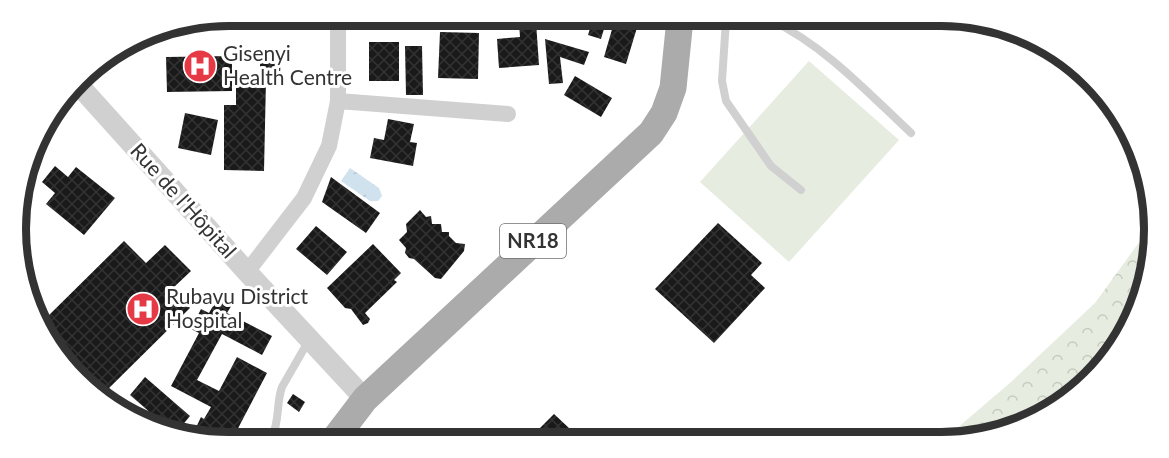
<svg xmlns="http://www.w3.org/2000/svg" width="1169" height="458" viewBox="0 0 1169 458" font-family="Lato,sans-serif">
<defs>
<pattern id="forest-crowns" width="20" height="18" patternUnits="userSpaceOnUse" patternTransform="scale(1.5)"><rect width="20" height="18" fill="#e6ecdf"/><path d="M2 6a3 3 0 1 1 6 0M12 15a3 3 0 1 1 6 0" fill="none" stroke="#c6cbc0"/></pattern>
<pattern id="water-ripples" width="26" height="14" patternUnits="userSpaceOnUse" patternTransform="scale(1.5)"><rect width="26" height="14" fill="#cfe2ee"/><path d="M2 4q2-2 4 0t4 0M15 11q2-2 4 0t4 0" fill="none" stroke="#b2c2cd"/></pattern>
<pattern id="building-cross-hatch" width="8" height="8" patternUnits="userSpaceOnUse" patternTransform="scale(1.5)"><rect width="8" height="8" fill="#1a1a1a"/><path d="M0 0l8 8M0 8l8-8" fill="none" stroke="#333"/></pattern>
</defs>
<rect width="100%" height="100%" fill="#fff"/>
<path fill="url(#forest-crowns)" d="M1151,226L1147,285L1118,348L1081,390L1034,421L968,441H942L1011,382L1095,303Z"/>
<path fill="#e6ecdf" d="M809,61L899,140L789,262L700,182Z"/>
<path fill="url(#water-ripples)" d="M350,168L379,188L382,196L378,201H370L341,181Z"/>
<path fill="url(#building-cross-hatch)" d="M593,19H607L601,39L588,35Z
M615,19L639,21L626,64L604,57Z
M536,22L539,65L499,68L497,39L520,37L519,23Z
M440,32L479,33L478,79L438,78Z
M545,39L589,52L584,65L560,57L563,83L549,84Z
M369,42H399V81H369Z
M405,46H422L423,95H406Z
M260,55L281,56L280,74L260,73Z
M232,56V91L167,92L166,57Z
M575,76L612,98L601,117L564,95Z
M236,78L266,80L264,171L224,170V105H236Z
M185,113L218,120L211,155L178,148Z
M388,119L414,124L410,142L417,143L413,166L370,158L374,138L384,140Z
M55,166L68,177L76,167L115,198L84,235L46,204L55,193L42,182Z
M331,177L380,213L366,233L322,202Z
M420,210L426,217L431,216L432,224H441L442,232H449V236L456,243L465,244L464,251L441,279L435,278L414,259L409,258L405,253L406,248L399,240L407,232L406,224Z
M718,223L762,263L751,275L765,288L714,343L655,289Z
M316,226L347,252L327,275L296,249Z
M124,241L146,263L165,245L191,271L172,289L190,308L104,393L88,376L83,382L51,348L41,323Z
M373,244L401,273L394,280L397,282L365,313L370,319L368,323L363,325L351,309L345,308L327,288Z
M219,295L233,303L227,313L272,336L262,355L222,334L197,380L219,391L237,357L267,373L234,436H192L201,417L204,419L211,407L171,386L199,333L191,329L201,309L209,313Z
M145,377L190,416L175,434L130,395Z
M293,394L305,402L299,412L287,403Z
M554,414L569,428L560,438H530Z"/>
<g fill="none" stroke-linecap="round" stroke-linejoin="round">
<path stroke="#d0d0d0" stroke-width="8" d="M726,20L722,81L726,101L771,166L801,190
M771,20C826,47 866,91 911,133
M272,436C280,421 276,403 282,387L309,340"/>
<path stroke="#d0d0d0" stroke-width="16" d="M181,23L256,15
M338,101L508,114
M247,272L304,198L329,146L338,101V16"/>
<path stroke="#d0d0d0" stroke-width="21" d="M76,82L247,272L365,399"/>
<path stroke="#ababab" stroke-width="27" d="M336,437L365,399L651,133L664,113L673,88L680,19"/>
</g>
<defs>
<g id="hospital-disc" transform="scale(1.725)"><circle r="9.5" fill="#e63946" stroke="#fff"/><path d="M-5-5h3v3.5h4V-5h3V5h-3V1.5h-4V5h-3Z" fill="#fff"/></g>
</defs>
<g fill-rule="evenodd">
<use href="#hospital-disc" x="200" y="66"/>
<use href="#hospital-disc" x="143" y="309"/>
</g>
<g text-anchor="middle" stroke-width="6" stroke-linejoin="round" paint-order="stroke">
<rect fill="#fff" stroke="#707070" stroke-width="1.5" x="500" y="224" width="66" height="34" rx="4.5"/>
<g font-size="20" font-weight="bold" fill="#333">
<text x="533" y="248">NR18</text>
</g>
<g font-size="21" fill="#333" stroke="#fff" text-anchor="start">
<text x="223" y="61">Gisenyi<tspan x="223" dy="24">Health Centre</tspan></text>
<text x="166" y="304">Rubavu District<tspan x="166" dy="24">Hospital</tspan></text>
</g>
<g font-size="21" fill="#333" stroke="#fff">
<text transform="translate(183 201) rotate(48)" y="7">Rue de l'Hôpital</text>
</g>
</g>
<path d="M0 0H1169V458H0ZM229 26H941A203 203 0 0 1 1144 229V229A203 203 0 0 1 941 432H229A203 203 0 0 1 26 229V229A203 203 0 0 1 229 26Z" fill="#fff" fill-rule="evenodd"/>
<path fill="none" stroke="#333" stroke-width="8" d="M229 26H941A203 203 0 0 1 1144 229V229A203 203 0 0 1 941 432H229A203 203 0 0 1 26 229V229A203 203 0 0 1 229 26Z"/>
</svg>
